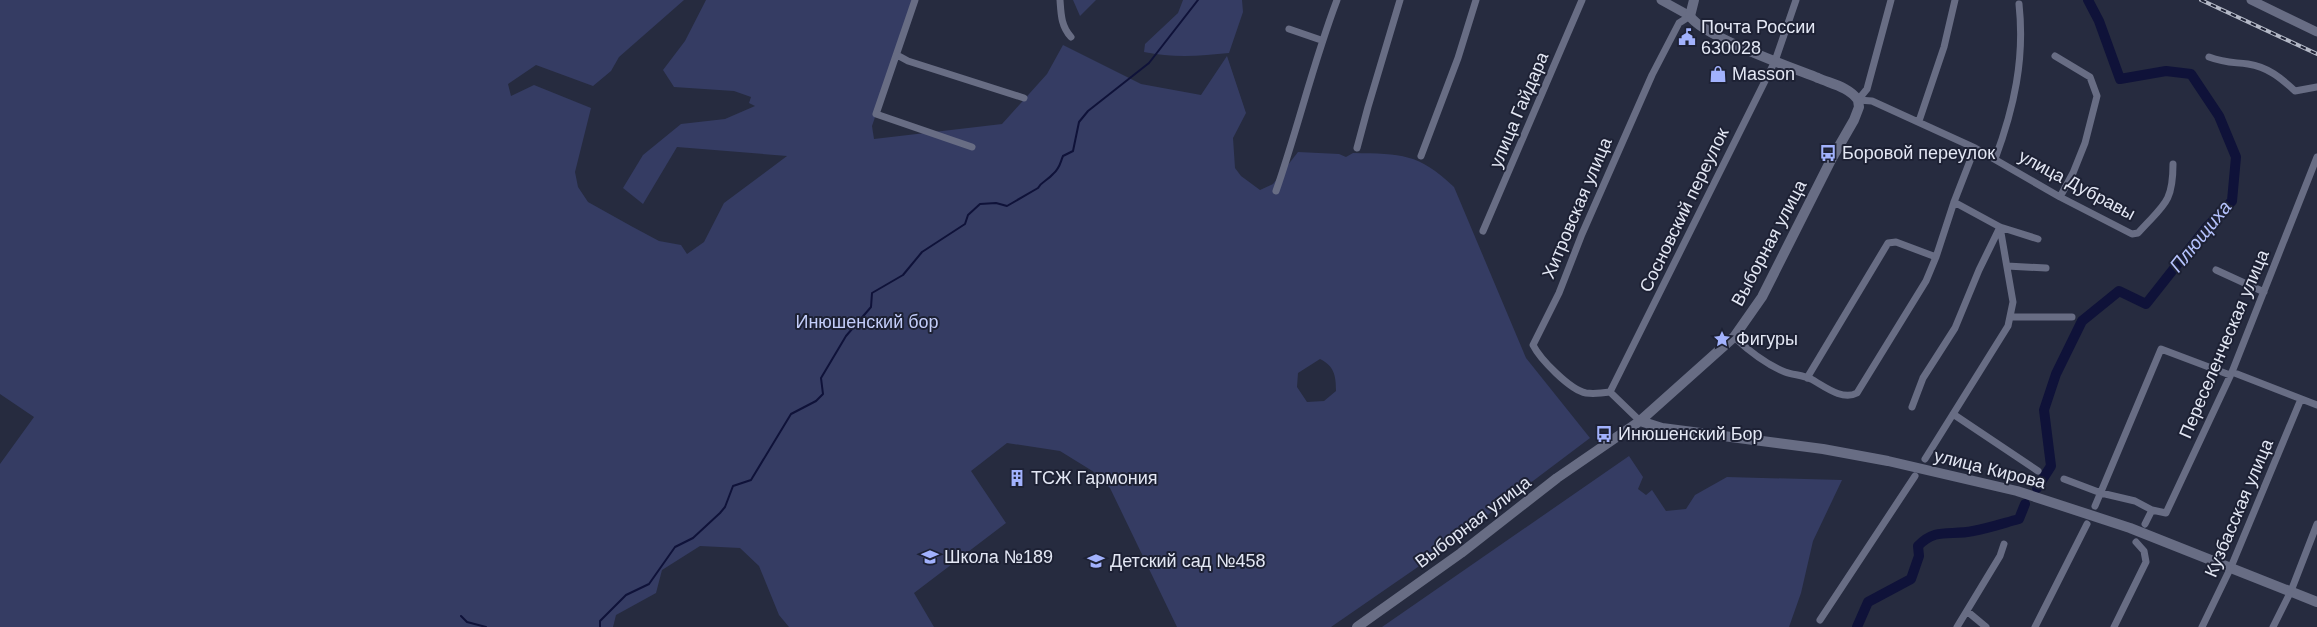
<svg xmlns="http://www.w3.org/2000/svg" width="2317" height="627" viewBox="0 0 2317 627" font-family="Arial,sans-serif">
<rect width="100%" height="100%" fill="#262b3f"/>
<path fill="#353c63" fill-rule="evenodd" d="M0,0H684L619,57L611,71L593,86L536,65L508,84L511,96L534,85L591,108L575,172L578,187L588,202L631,226L659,241L681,245L687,254L704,242L724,203L787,156L677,147L643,204L623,188L643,155L681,124L725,119L755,106L749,103L751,97L734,91L674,87L663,70L685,41L706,0H915L872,126L874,139L1002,124L1047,74L1063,45L1141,84L1201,95L1227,56L1246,113L1233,138L1235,168L1241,176L1260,190L1273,184L1298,152L1339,154L1346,157L1353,153C1402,154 1418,153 1454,187L1526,358L1590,438L1428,560L1331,627H1177L1110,488L1094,472L1060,451L1007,443L971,471L1006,523L914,593L934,627H789L779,615L759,566L740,548L700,546L662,570L656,593L616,615L613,627H0V464L34,417L0,394ZM1320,359C1334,366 1336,375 1336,391L1324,401L1307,402L1297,387L1298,373Z
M1073,0H1096L1080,16Z
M1183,0H1242L1243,12L1229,53C1201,56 1172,58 1144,52L1145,44L1178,13Z
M1629,456L1643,477L1638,489L1646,495L1652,490L1666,511L1686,509L1695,495L1727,477L1842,480L1813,541L1801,593L1789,627H1382Z"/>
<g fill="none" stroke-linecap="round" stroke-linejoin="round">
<path stroke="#0f1239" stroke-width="2" d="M461,616L467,622L486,627
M600,627V621L626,595L649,584L675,547L693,538L720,513L725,507L733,486L751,480L791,414L816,401L823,394L821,378L846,336L871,307L872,293L903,275L922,252L965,224L968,215L980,204L996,203L1007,206L1038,188C1042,181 1047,181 1053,174C1060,168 1060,163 1063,156L1073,151L1079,122L1088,111L1149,63L1198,0"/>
<path stroke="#0f1239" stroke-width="10" d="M2037,488L2051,466L2044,410L2056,374L2082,321L2119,291L2146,304L2206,228L2232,201L2236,157L2219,116L2191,74L2166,71L2120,79L2099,21L2088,0
M1857,627L1868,602L1911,579L1919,556L1918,546C1936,527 1950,536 1973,531C1989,528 2004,523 2019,519L2025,504"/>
<path stroke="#686d84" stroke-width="7" d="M915,0L876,114L972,147
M1060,0C1061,14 1061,26 1071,37
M1289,29L1321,40
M897,55L908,61L1024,98
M2055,56L2090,77L2097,96L2085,143L2073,173L2060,197
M2209,57C2225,63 2232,62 2248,64C2268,67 2281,78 2295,91L2317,87
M1858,100L1872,101L1975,148L2060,197L2132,234L2138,233C2163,205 2173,204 2173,164
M1858,100L1867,89L1891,0
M1919,121L1944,47L1955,0
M1357,148L1368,107L1400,0
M1421,156L1458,58L1476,0
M1995,159C2014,108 2025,59 2019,4
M1276,191C1298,128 1313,63 1337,0
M1954,202L2000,227L2038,239
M1483,231L1582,0
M2007,266L2046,268
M2216,270L2264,292
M2010,317H2072
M1734,337C1749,351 1765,364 1785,372C1793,375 1803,375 1811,379C1824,386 1842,401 1857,393L1926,281L1936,257L1954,202L1975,148
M2232,372L2317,405
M1807,378L1888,243L1896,242L1936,257
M1610,392C1603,393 1594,394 1586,393C1570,390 1540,359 1533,345L1559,293L1582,234L1652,75L1679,23L1690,16
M1912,407L1923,378L1955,328L1979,270L2000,227
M1953,414L2038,471
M1640,421L1610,392L1775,61L1796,0
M1925,459L2008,326L2013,302L2000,227
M2064,479L2101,493L2135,501L2152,510
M2095,506L2161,349L2230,375
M2145,524L2152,510L2166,513L2232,372L2317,157
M1968,612L1986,627
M1820,620L1915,476
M1957,627L2000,556L2004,544
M2035,627L2087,524
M2114,627L2146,562L2144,551L2136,542
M2202,627L2231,567L2301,399
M2273,627L2291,591L2317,524"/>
<path stroke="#686d84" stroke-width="9" d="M1661,0L1690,16
M2251,0L2317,32"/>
<path stroke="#686d84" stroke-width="10" d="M1640,421L1662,428L1823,449L1888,461L2017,491L2130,528L2317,602
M1357,627L1461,553L1557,478L1640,421L1734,337L1762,297L1831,160L1854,120L1859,107L1858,100C1849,87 1832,84 1818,78C1793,68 1702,36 1690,16L1694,0"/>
<g stroke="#b3b8c6" stroke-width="4">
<path id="rail" d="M2201,0L2317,54"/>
</g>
<use href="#rail" stroke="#1d2134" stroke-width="2" stroke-dasharray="5.5" stroke-linecap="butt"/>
</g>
<defs>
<g id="civic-bare" transform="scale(1.35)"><path d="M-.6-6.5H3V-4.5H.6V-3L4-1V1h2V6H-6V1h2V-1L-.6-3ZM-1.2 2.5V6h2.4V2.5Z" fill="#a2b2fd" stroke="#1d2134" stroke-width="2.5" paint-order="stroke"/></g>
<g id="shop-bare" transform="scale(1.35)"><path d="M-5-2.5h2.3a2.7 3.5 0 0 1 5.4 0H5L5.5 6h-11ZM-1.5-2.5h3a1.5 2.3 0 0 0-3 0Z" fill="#a2b2fd" stroke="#1d2134" stroke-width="2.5" paint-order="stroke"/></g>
<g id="bus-bare" transform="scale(1.35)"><path d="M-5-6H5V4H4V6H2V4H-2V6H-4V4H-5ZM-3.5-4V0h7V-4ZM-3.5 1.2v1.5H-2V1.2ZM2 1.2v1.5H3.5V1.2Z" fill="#a2b2fd" stroke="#1d2134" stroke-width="2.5" paint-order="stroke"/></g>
<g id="sight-bare" transform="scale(1.35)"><path d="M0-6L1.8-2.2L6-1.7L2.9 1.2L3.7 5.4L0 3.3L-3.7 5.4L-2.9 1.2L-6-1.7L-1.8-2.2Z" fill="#a2b2fd" stroke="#1d2134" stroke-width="2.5" paint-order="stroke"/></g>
<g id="building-bare" transform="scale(1.35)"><path d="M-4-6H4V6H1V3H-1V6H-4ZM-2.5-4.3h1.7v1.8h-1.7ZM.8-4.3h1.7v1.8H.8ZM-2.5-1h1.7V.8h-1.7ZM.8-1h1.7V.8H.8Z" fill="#a2b2fd" stroke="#1d2134" stroke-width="2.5" paint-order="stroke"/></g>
<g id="school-bare" transform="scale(1.35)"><path d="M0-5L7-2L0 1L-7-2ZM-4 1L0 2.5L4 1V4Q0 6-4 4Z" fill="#a2b2fd" stroke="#1d2134" stroke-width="2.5" paint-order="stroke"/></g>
</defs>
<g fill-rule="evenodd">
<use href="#civic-bare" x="1687" y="37"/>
<use href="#shop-bare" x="1718" y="74"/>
<use href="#bus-bare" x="1828" y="153"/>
<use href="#sight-bare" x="1722" y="339"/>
<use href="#bus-bare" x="1604" y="434"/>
<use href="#building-bare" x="1017" y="478"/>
<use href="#school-bare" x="930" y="557"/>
<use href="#school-bare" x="1096" y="561"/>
</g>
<g text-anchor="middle" stroke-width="4" stroke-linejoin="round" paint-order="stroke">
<g font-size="18" fill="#e3e7f4" stroke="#1d2134" text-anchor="start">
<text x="1701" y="33">Почта России<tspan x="1701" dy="21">630028</tspan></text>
<text x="1732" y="80">Masson</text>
<text x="1842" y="159">Боровой переулок</text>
<text x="1736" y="345">Фигуры</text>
<text x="1618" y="440">Инюшенский Бор</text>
<text x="1031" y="484">ТСЖ Гармония</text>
<text x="944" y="563">Школа №189</text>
<text x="1110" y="567">Детский сад №458</text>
</g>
<g font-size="18" fill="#e3e7f4" stroke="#1d2134">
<text transform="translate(1519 110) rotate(-67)" y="6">улица Гайдара</text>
<text transform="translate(2077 185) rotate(28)" y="6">улица Дубравы</text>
<text transform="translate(1577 208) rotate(-67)" y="6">Хитровская улица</text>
<text transform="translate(1684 210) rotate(-64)" y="6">Сосновский переулок</text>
<text transform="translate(1769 243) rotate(-62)" y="6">Выборная улица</text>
<text transform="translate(2224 344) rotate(-67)" y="6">Переселенческая улица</text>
<text transform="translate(1990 469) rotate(14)" y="6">улица Кирова</text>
<text transform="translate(2239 508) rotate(-67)" y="6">Кузбасская улица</text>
<text transform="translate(1473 522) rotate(-37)" y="6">Выборная улица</text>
</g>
<g font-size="18" fill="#c3cdf9" stroke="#1d2134">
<text x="867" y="328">Инюшенский бор</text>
</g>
<g font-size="19" font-style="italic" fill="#b6c3fe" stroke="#1d2134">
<text transform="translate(2200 236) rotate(-51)" y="7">Плющиха</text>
</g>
</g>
</svg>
